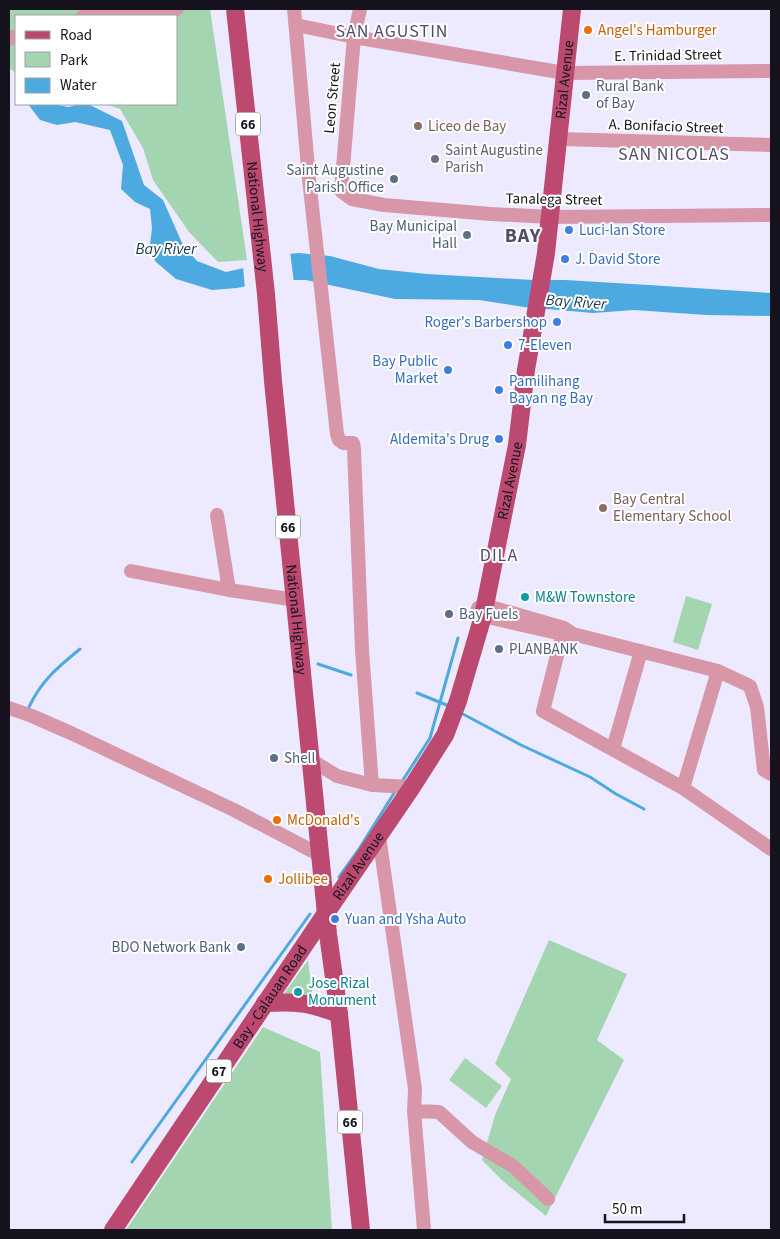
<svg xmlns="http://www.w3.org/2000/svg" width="780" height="1239" viewBox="0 0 780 1239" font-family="'Source Sans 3',sans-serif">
<rect width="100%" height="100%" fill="#edeaff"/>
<path fill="#a2d5b0" d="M9,9H210L247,260L218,262L189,232L153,180L143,148L120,109L105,104H176V16H16V73L9,68Z
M686,596L712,604L698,650L673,642Z
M549,940L627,974L597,1040L624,1060L546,1216L504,1182L482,1160L495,1115L511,1079L495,1064Z
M308,960L313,999L281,998Z
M263,1027L320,1052L332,1230H126Z
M465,1058L502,1086L486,1108L449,1080Z"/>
<path fill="#4daae1" d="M28,104H54L68,107L80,104H88L122,121L144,185L163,200L183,245L197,261L226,272L248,267L274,255L299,253L330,256L379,269L427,274L533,280H565L649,285L771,293V316L706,315L634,310L593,313L524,307L479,300L395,299L306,280H276L237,288L212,290L176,279L156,262L149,253L152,228L150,209L135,202L121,189L123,165L110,130L75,122L57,125L40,120Z"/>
<path fill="#edeaff" d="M290,251L294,283L276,282L245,289L243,266L273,253Z"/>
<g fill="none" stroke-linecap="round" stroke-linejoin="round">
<path stroke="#4daae1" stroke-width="3" d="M318,664L351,675
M417,693L449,706
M29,707C41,681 58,667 80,649
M461,713L521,745L590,777L616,794L644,809
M401,783L430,738L458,638
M339,877L359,849L396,790
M132,1162L310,914"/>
<path stroke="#d897a9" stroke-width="14" d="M294,9L309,179L337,434L339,440L343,443H353L354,449L362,650L372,785
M360,9L354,37L341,191L352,199L384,205L491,214L551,217L771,215
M83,16L109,10L146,14L177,9
M296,25L354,37L565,73L771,71
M9,39L16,36
M559,139L771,145
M217,515L229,590
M131,571L229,590L296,600
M564,628L543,711L683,788L771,849
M573,634L564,628L484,605L478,608L483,616L562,634H573L718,671L750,686L757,707L764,770L771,774
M9,708L32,716L73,734L234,810L320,855
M613,749L641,651
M311,760L337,776L372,785L412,787
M683,788L718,671
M379,836L415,1089L414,1111L424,1230
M414,1111L439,1112L472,1142L513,1166L548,1199"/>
<g stroke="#bb4970" stroke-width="18">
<path id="s1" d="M235,9L266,294L273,381L328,934L339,1014L361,1230"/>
<path d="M265,1003C297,1001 309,1003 339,1014"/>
<path id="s2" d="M113,1230L326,913L412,787L445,735L458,701L483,616L517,445L526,370L546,253L572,9"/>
</g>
</g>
<g fill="#e8710a" stroke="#fff" stroke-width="2">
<circle cx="588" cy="30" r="5"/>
<circle cx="277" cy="820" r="5"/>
<circle cx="268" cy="879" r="5"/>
</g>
<g fill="#5c6f8a" stroke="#fff" stroke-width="2">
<circle cx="586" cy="95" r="5"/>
<circle cx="394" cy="179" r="5"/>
<circle cx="467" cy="235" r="5"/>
<circle cx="449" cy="614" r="5"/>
<circle cx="499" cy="649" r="5"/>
<circle cx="274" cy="758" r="5"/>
<circle cx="241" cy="947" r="5"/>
</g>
<g fill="#8d6e63" stroke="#fff" stroke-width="2">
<circle cx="418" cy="126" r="5"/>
<circle cx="603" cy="508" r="5"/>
</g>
<circle fill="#6b7280" stroke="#fff" stroke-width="2" cx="435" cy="159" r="5"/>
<g fill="#3f7fe0" stroke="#fff" stroke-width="2">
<circle cx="569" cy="230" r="5"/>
<circle cx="565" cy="259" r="5"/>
<circle cx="557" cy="322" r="5"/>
<circle cx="508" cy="345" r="5"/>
<circle cx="448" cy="370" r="5"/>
<circle cx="499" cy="390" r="5"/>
<circle cx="499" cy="439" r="5"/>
<circle cx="335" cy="919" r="5"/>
</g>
<g fill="#0f9aa8" stroke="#fff" stroke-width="2">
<circle cx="525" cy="597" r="5"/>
<circle cx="298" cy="992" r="5"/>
</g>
<g text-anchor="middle" stroke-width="4" stroke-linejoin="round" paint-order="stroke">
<g fill="#fff" stroke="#5c5a62" stroke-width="1">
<rect x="235.5" y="112.5" width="25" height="23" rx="4"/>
<rect x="275.5" y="515.5" width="25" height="23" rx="4"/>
<rect x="206.5" y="1059.5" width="25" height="23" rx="4"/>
<rect x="337.5" y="1110.5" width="25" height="23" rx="4"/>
</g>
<g font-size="14" font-weight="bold" fill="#16131f">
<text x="248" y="129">66</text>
<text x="288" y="532">66</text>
<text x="219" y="1076">67</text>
<text x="350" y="1127">66</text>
</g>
<g font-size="15" fill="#c56008" stroke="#fff" text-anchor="start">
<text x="598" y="35">Angel's Hamburger</text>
<text x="287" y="825">McDonald's</text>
<text x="278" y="884">Jollibee</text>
</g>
<g font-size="15" fill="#16131f" stroke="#fff">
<text transform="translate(668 55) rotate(-1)" y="5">E. Trinidad Street</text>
<text dy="5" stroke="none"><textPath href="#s2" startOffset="1264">Rizal Avenue</textPath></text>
<text transform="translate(332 98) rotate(-85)" y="5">Leon Street</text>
<text transform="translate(666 126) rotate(2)" y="5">A. Bonifacio Street</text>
<text transform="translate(554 199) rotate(1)" y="5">Tanalega Street</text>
<text dy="5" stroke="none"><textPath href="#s1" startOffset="209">National Highway</textPath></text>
<text dy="5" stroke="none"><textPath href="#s2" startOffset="859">Rizal Avenue</textPath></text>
<text dy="5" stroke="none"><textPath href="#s1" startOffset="614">National Highway</textPath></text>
<text dy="5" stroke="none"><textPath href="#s2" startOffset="439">Rizal Avenue</textPath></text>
<text dy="5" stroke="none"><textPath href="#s2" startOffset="281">Bay - Calauan Road</textPath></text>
</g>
<g font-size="15" fill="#4e5e75" stroke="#fff" text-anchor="start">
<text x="596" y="91">Rural Bank<tspan x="596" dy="17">of Bay</tspan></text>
<text x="384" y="175" text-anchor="end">Saint Augustine<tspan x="384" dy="17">Parish Office</tspan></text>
<text x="457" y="231" text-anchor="end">Bay Municipal<tspan x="457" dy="17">Hall</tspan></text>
<text x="459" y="619">Bay Fuels</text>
<text x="509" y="654">PLANBANK</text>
<text x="284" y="763">Shell</text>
<text x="231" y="952" text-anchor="end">BDO Network Bank</text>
</g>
<g font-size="15" fill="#785e54" stroke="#fff" text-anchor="start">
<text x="428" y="131">Liceo de Bay</text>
<text x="613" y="504">Bay Central<tspan x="613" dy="17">Elementary School</tspan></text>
</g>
<g font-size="15" fill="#5b616d" stroke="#fff" text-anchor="start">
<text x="445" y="155">Saint Augustine<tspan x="445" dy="17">Parish</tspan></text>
</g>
<g font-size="15" fill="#366cbe" stroke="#fff" text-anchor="start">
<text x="579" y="235">Luci-lan Store</text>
<text x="575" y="264">J. David Store</text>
<text x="547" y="327" text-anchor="end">Roger's Barbershop</text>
<text x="518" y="350">7-Eleven</text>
<text x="438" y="366" text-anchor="end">Bay Public<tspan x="438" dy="17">Market</tspan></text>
<text x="509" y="386">Pamilihang<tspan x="509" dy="17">Bayan ng Bay</tspan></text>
<text x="489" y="444" text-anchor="end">Aldemita's Drug</text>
<text x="345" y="924">Yuan and Ysha Auto</text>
</g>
<g font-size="15" fill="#0d838f" stroke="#fff" text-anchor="start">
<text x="535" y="602">M&amp;W Townstore</text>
<text x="308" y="988">Jose Rizal<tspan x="308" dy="17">Monument</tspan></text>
</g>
<g font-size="16" font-style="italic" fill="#11394f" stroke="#fff">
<text x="166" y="254">Bay River</text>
<text transform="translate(576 301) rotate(4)" y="6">Bay River</text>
</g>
<g font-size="18" letter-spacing="1" fill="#514c68" stroke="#fff">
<text x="392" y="37">SAN AGUSTIN</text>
<text x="674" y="160">SAN NICOLAS</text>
<text x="499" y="561">DILA</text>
</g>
<g font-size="20" font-weight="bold" letter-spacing="1" fill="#514c68" stroke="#fff">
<text x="523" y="242">BAY</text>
</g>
</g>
<rect width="780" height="1239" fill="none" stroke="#16131f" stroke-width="20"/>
<rect x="15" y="15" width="162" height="90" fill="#ffffff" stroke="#a2a1a5"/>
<rect x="25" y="31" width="25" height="8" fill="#bb4970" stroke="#a2a1a5"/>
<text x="60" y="40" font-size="15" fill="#16131f">Road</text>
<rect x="25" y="52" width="25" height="15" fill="#a2d5b0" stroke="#a2a1a5"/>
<text x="60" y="65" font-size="15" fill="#16131f">Park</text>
<rect x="25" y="78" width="25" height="15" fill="#4daae1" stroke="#a2a1a5"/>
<text x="60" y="90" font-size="15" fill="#16131f">Water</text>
<path d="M605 1214v8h79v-8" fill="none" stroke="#16131f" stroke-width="2.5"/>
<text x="612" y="1214" font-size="15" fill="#16131f" stroke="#ffffff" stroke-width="4" paint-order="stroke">50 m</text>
</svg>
